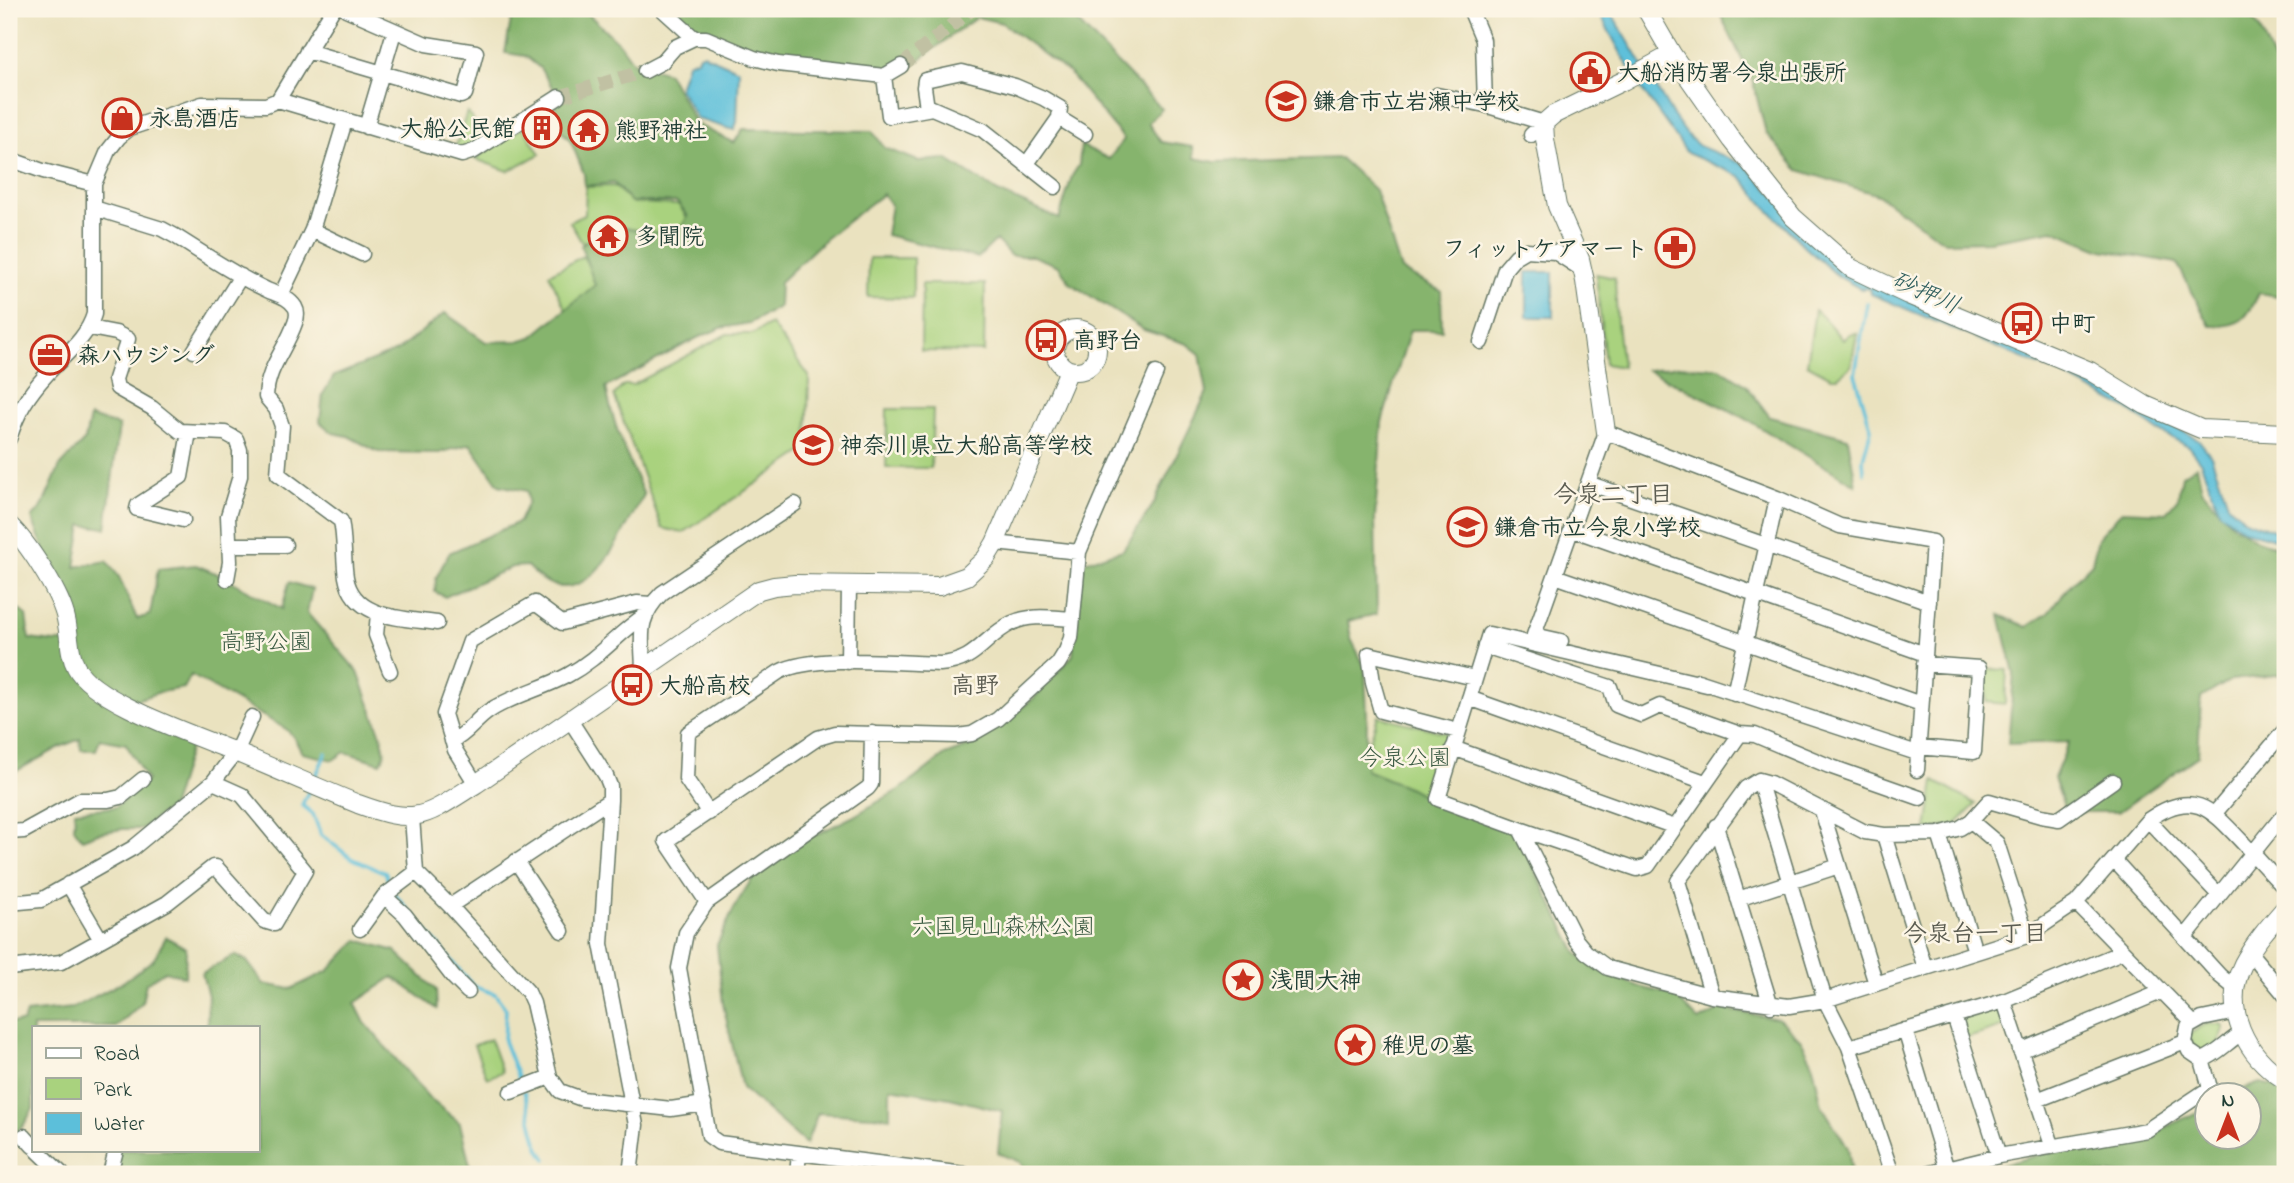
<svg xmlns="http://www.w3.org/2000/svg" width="2294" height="1183" viewBox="0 0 2294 1183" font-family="'Indie Flower','Klee One',sans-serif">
<rect width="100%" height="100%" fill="#fcf5e5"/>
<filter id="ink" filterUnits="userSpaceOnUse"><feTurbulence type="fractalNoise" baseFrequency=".0143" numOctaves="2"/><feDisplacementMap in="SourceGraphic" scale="14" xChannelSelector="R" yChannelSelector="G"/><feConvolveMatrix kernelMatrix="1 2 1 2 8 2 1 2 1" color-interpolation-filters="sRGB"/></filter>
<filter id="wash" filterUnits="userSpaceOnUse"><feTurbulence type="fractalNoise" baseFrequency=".00686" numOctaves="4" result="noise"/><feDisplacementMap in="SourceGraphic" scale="28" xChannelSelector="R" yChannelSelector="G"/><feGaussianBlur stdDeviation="1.57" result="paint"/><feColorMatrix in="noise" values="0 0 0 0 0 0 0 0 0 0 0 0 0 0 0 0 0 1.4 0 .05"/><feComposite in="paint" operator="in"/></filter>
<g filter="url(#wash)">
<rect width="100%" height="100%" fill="#eae2bf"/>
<path fill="#a9d27e" stroke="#648859" stroke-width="2" d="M467,112L486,136L463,151L455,148Z
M523,127L540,154L508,171L475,159Z
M614,186L633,203L679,205L687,218L680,255L611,238L582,243L570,222L585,214L586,187Z
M583,256L602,290L566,310L549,274Z
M869,258H913V298L868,297Z
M1596,274L1615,278L1617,323L1622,367L1605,364Z
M922,284H985L984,352L921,351Z
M1815,310C1826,318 1833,330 1843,340L1849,334L1857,333L1851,366L1838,377H1831L1807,364Z
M771,324L809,376L807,449L683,533L662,528L614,395L624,385H633L727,334H752Z
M887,409H933L931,468H886Z
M1987,669L2007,670L2005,704L1986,702Z
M1378,716L1447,733L1449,739L1430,801L1358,777Z
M1934,781L1976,804L1955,825L1927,830Z
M1999,1008L2008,1025L1965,1039L1962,1018Z
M2205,1024H2221L2224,1027C2223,1044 2206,1060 2192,1045L2190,1034Z
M490,1039L502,1072L487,1078L474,1045Z"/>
<path fill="#86b46d" stroke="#527850" stroke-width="2" d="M513,9L584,10L620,44L634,63L668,73L696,124L734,143L743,129L872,131L885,148L918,161L946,159L998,192L1059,219L1072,176L1079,165L1081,145L1109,159L1124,139L1069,73L1002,23L977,17L896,77L885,73L775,59L740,47L714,33L699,30L677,13L679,9H1065L1162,109L1148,123L1161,142L1193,147L1194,158L1215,162L1340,158L1375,190L1401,270L1441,291L1442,330H1410L1382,422L1375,518L1377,614L1348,621L1351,639L1365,667L1367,717L1366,770L1410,788L1437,803L1516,833L1577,953L1595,969L1643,988L1674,995L1699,1021L1721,1009L1779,1019L1801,1040L1812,1061L1822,1106L1848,1148L1852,1174H1202C1191,1169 1179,1169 1169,1174H1027L1020,1162L998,1153L1002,1111L950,1098L890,1088V1117L818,1113L806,1144L742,1088L723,1004L717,945L735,906L755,874L788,848L852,817L905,786L945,755L977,743L1034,698L1073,655L1077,564L1123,550L1153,505L1207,392L1200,354L1187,344L1144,330L1070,283L1059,266L1033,256H1011L996,240L978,258L886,235L891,205L883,194L826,238L780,282L779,307L750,323L721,328L697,338L606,387C613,426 628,459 644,495C619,537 584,628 527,566L512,567L445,597L435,592L436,578L449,553L519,522L528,502L527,491L499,485L470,444L439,453L378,452L348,436L333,433L320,422L323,394L334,376L397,351L445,313L486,342L518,341L532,337L595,285L581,246L591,237L615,226L642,231L677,234L688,216L677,202H631L614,183L585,186L584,174L574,149L570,140L559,128L555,106L556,95L552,87L540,68L525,56L505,53Z
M1725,9H2244L2259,27L2285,88V297L2259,293C2247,319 2241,327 2210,326L2177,263L2102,250L2053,230L1989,241L1945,242L1878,195L1798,170L1766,133L1753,82L1721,16Z
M1678,366L1720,368L1746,385L1770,417L1848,438L1856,485L1741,416L1648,370Z
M90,417L119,426L106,528L82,525L75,567L107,561L119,577L137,619L150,615L158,569L196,565L220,575L282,609L289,582L312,589L307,613L358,672L382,738L385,753L381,763L345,752L333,760L302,753L293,736L286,729L191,675L184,688L160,692L133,701L130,714L191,744L172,806L141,829H123L98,833L82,839L74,828L75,811L116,807L147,780L126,744L100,739L96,750H81L80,739L60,747L9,775V603L26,615L29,639L54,642H80L74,599L44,550L32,518L42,507L60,466L85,440Z
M2197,466L2202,490L2233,525L2257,540L2281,548L2285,554V674L2231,680L2201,698L2198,756L2118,812H2066L2054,778L2069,742L2008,744L2014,673L2000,615L2027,627L2048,613L2072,583L2092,563L2098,538L2122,511L2166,513L2178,498L2182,475Z
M166,937L186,948L185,977L165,971L146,983L142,1003L116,1027H33V1109L23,1126L9,1137V1023L23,1022L26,1013L73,1008L123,982L153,960Z
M358,940L395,951L436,990L437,1009L393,977L355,1003L365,1023L430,1099L460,1123L472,1174H107L109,1150H257V1027H207L208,996L202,973L235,955L246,960L264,984L291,989L328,971Z
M2260,1083L2285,1088V1174H1970L2045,1153L2145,1137L2206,1108V1138H2248V1096L2227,1095Z"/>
<path fill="#5cbfda" stroke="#3e7e87" stroke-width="2" d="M1597,9H1609L1672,114L1688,136L1699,146L1745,165L1843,267L2083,374L2157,418L2198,439L2211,456L2229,506L2247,521L2285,534V546L2274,539L2244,530L2220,512L2201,463L2188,446L2158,431L2126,408L2069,378L1871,294L1869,288L1861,289L1838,276L1805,247L1769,210L1740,176L1687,153L1636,81Z
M704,53L707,56L739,70L737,122L734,130L697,119L679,88L687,63L697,59L699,55Z
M1527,272H1553V317H1527Z"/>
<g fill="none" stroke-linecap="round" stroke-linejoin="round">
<path stroke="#5cbfda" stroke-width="3.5" d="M1864,473L1863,459L1871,429L1855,374L1867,303
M314,780L326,753
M309,790L302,805L313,814L321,835L351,858L386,873L389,887
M394,893L473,986L495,994L506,1009L504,1041L521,1085
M524,1092C532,1114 532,1141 546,1159"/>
</g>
</g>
<g filter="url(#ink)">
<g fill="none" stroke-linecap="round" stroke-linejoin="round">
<path stroke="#c1c1a3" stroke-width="14" stroke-dasharray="14 7" stroke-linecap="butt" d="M901,66L972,9
M559,97L645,71"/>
<g stroke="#667765" stroke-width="17">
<path id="minor" d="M662,9L694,38
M1470,9L1483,40L1485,105
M307,51L461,96L465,94L476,52L426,44L346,9
M645,71L662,62L675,47L694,38H706L754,58L778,64L884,76L901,66
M884,76L889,116L932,108L983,130L1055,187
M1437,95L1485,105L1544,123
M278,100L462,155L474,151L559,97
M927,108L924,87L925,80L962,72L1015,86L1043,98L1060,108L1059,118L1026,165
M1059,118L1085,134
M366,127L394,32
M1531,135L1544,123
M9,159L43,171L94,184
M94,208L162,229L175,236C204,254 233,274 263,288C274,294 288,296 295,307C298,312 297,318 295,323C286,349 267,368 266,397L276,409L282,426L278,474L341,521C345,540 343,558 346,577C353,619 403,618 437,623
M312,230L362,254
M281,295L312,230L345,121
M90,328L116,333L128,339L115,379L117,388L152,408L180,431L225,433L236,439L240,450V476L228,516L230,562L227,579
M1481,342L1505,269L1516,256L1526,250L1555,252L1583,270
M194,351L241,276
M9,439C18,411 27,396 47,374C64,355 87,339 94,314V184L108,151L119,137L130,128L202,104L266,105L278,100L333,9
M1588,483L1929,602
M183,520L137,509L138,505L181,477L189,432
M1571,529L1925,654
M995,543L1079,552
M230,545H285
M1555,576L1921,704
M378,614L376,635L390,671
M1561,641L1534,635L1606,432L1777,498L1840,526L1933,542L1917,770
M1485,646L1610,687L1616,705L1641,715L1660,706L1740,734L1755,735L1829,766L1920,798
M848,662L849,585
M643,669C642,635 636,619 662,593L795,504
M1698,681L1917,753
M1707,685L1489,634L1438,799L1520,829L1576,940L1586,952L1608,968L1712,996L1789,1006L1825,1000L2027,936L2076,903L2148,820C2194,787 2212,810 2244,844C2258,859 2271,874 2285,888
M1734,694L1777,498
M1469,698L1705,782
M570,720L606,776L610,786V800L601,944L636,1125L630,1174
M1458,731L1381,711L1373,683L1369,654L1475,678
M872,733L871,784L868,788L707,902L686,933L679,968L709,1136L719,1143L964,1174
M452,741C468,734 475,720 489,711C513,695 543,689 568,675C599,658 616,635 644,616
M1918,747L1974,752L1979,668L1924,664
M1453,748L1675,827
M1759,780L1825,1000L1849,1047L1892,1174
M476,784L455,750L444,714L470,641L535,603L562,623L637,603L651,604
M1822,811L1876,984
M709,813L686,779L688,733L779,672C815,654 897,663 940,664C978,661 982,638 1012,623C1030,614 1053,618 1073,619
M2215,813L2285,730
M412,817L416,872L450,906L528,992L533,1003L550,1077L560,1091L582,1099L671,1109L704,1104
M2148,820L2218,894
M1971,821L1989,801L2041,816L2059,819L2113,781
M1716,826L1771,1006
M1520,829L1637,869L1648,866L1740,734
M9,832L24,831L80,800H108L121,797L143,779
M1939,834L1975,952
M1884,835L1925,968
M2114,860L2220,976L2235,988
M516,861L562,931
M68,884L101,940
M384,896L405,915L453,977L468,992
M1738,899L1839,866
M707,902L666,841L818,738L835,733L958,736L972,734L998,719L1058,664L1066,651L1071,638L1079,552L1156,373
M9,903L41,900L133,848L213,782L236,752L252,717
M2076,903L2193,1023
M450,906L610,800
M360,929L384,896L416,872
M2185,937L2285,813
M2250,953L2285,995
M9,968L61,962L167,903L213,867H216L264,921L274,924L305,871L242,795L213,782
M1712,996L1678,881L1746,788L1759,780L1770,783L1865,832L1884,835L1939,834L1960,828L1971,821L1997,843L2027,936
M2004,1001L2052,1145
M1954,1016L1999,1156
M1905,1030L1947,1170
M1849,1047L2004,1001L2122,952
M2020,1051L2161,992
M2202,1060C2217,1055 2228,1041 2242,1033
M511,1092L550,1077
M2037,1100L2185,1042
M24,1136L33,1146
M37,1150L62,1174
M110,1174L116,1150
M797,1174L799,1154
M1926,1174L1999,1156L2147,1130L2210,1088L2202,1060L2189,1051L2185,1042L2188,1027L2202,1019L2236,1012"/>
</g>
<g stroke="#667765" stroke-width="20">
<path id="tertiary" d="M1646,9L1672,54L1732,140L1793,217L1851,268L1908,295L2090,371L2145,405L2201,429L2285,433
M1055 350a21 21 0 1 1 42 0a21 21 0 1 1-42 0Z
M1606,432L1585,281L1580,259L1557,206L1545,139L1544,123L1553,115L1623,81L1672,54
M9,525C28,543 58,590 65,615C70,632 68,652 76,667C93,702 198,736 235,752C276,769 316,787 358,804C418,826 424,817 476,784L759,590L774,586L795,584L939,586L967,576L986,558L995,543L1069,370
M2285,908C2270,925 2254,943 2243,964C2221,1008 2246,1056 2285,1080"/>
</g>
<use href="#minor" stroke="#fff" stroke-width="14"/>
<use href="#tertiary" stroke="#fff" stroke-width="18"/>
</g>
</g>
<defs>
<g id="civic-ring" transform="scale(2.0125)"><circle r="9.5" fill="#fcf5e5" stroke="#c8321e" stroke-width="1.5"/><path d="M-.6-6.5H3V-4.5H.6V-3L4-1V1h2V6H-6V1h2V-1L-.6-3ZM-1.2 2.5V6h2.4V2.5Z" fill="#c8321e"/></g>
<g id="school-ring" transform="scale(2.0125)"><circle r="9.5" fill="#fcf5e5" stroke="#c8321e" stroke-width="1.5"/><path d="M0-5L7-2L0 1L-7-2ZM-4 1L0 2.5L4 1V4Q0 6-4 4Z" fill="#c8321e"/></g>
<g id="shop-ring" transform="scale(2.0125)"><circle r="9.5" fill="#fcf5e5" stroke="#c8321e" stroke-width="1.5"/><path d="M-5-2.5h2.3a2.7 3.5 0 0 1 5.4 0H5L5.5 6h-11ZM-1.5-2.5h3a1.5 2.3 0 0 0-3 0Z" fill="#c8321e"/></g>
<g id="building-ring" transform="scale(2.0125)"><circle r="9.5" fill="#fcf5e5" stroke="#c8321e" stroke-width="1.5"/><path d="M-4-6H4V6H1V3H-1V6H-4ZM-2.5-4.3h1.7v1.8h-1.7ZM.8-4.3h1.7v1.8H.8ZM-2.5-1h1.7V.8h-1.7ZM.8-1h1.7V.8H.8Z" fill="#c8321e"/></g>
<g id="temple-ring" transform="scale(2.0125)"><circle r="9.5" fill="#fcf5e5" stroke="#c8321e" stroke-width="1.5"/><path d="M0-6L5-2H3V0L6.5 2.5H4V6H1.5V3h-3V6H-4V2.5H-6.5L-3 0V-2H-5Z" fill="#c8321e"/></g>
<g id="pharmacy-ring" transform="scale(2.0125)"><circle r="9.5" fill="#fcf5e5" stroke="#c8321e" stroke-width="1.5"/><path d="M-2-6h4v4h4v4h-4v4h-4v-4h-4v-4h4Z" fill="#c8321e"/></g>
<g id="bus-ring" transform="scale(2.0125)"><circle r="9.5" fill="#fcf5e5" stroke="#c8321e" stroke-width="1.5"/><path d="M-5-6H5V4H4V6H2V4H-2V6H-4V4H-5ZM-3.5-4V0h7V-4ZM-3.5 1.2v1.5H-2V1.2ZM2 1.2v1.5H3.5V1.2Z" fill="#c8321e"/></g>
<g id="office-ring" transform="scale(2.0125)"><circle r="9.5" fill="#fcf5e5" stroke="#c8321e" stroke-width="1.5"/><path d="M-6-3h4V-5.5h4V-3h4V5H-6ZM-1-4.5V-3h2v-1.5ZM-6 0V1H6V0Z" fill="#c8321e"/></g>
<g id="sight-ring" transform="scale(2.0125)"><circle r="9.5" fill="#fcf5e5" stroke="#c8321e" stroke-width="1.5"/><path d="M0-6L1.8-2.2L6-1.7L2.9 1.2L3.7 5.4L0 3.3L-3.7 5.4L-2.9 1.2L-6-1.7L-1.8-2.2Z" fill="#c8321e"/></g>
</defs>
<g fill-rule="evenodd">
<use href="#civic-ring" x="1590" y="72"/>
<use href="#school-ring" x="1286" y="101"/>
<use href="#shop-ring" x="122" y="118"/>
<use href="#building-ring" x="542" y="128"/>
<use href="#temple-ring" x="588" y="130"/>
<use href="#temple-ring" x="608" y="236"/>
<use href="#pharmacy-ring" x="1675" y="248"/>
<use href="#bus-ring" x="2022" y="323"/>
<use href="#bus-ring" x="1046" y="340"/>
<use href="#office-ring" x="50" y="355"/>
<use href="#school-ring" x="813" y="445"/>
<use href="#school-ring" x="1467" y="527"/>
<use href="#bus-ring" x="632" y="685"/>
<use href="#sight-ring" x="1243" y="980"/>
<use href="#sight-ring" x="1355" y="1045"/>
</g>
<g text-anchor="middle" stroke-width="5" stroke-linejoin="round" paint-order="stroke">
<g font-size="23" font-weight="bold" fill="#1f3d34" stroke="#fcf5e5" text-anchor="start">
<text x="1617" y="80">大船消防署今泉出張所</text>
<text x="1313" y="109">鎌倉市立岩瀬中学校</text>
<text x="149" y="126">永島酒店</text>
<text x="515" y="136" text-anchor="end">大船公民館</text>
<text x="615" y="138">熊野神社</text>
<text x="635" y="244">多聞院</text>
<text x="1648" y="256" text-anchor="end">フィットケアマート</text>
<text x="2049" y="331">中町</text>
<text x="1073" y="348">高野台</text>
<text x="77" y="363">森ハウジング</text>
<text x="840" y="453">神奈川県立大船高等学校</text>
<text x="1494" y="535">鎌倉市立今泉小学校</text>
<text x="659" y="693">大船高校</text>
<text x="1270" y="988">浅間大神</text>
<text x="1382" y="1053">稚児の墓</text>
</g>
<g font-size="23" fill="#3b5b43" stroke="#fcf5e5">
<text x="266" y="649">高野公園</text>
<text x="1405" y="765">今泉公園</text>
<text x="1003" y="934">六国見山森林公園</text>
</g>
<g font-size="24" font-style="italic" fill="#2e5e5e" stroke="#fcf5e5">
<text transform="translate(1926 292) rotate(24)" y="8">砂押川</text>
</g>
<g font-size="24" font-weight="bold" fill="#5c5d52" stroke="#fcf5e5">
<text x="1613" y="502">今泉二丁目</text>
<text x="975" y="693">高野</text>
<text x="1975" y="941">今泉台一丁目</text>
</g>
</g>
<rect width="2294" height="1183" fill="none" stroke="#fcf5e5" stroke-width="35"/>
<rect x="32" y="1026" width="228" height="126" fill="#fcf5e5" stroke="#a4ab9e" stroke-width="2"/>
<rect x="46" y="1048" width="35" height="10" fill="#ffffff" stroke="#a4ab9e" stroke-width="2"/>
<text x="94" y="1060" font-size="21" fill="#1f3d34">Road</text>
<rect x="46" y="1078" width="35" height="21" fill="#a9d27e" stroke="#a4ab9e" stroke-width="2"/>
<text x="94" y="1096" font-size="21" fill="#1f3d34">Park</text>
<rect x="46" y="1113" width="35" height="21" fill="#5cbfda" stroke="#a4ab9e" stroke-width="2"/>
<text x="94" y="1130" font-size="21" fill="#1f3d34">Water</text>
<g transform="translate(2228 1116)"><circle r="33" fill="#fcf5e5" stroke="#a4ab9e" stroke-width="2"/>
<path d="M0-5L12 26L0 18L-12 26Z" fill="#c8321e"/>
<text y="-10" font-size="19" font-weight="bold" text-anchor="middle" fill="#1f3d34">N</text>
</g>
</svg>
